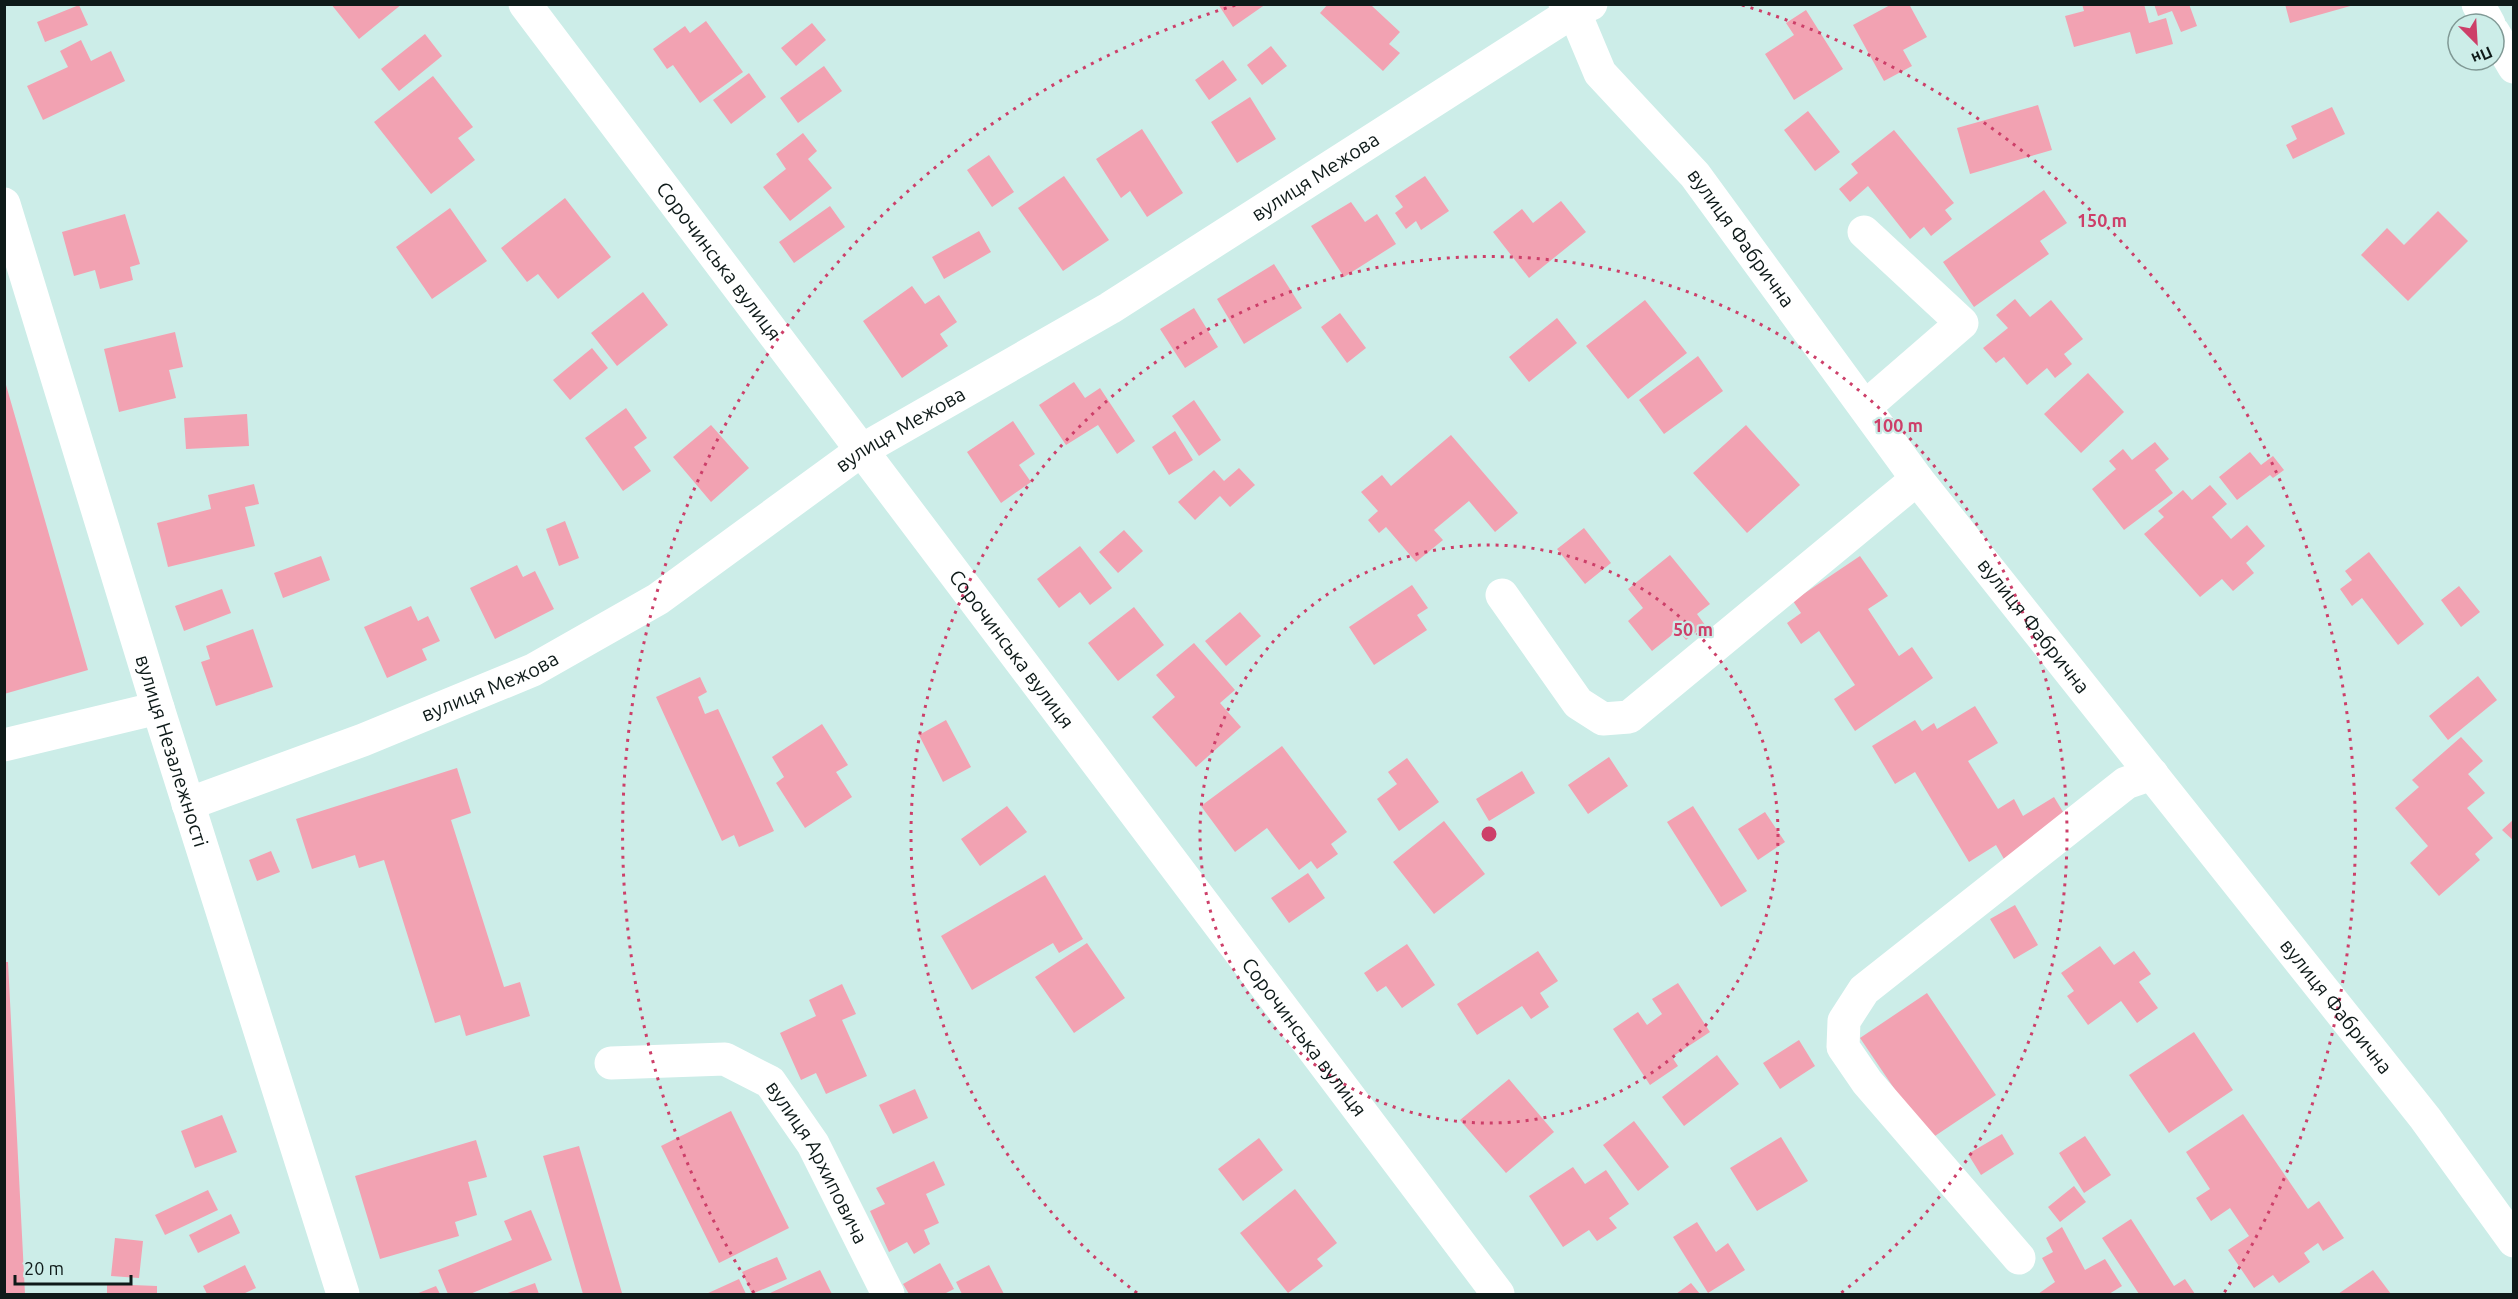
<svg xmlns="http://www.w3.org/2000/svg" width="2518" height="1299" viewBox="0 0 2518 1299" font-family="Ubuntu,sans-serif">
<rect width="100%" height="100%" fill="#ccede8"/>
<path fill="#f2a2b2" d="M331,4H402L359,39Z
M1218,4H1266L1233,27Z
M1328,4H1374L1372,6L1400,32L1389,44L1400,53L1383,71L1320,13Z
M1892,4H1909L1927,37L1903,50L1912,66L1884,81L1853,25Z
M2082,4H2144L2149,23L2166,18L2173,44L2136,54L2130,32L2074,47L2065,16L2084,11Z
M2154,4H2189L2197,26L2181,32L2172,11L2158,16Z
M2285,4H2354V5L2290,23Z
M79,5L88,25L45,42L37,22Z
M1806,10L1843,69L1794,100L1765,54L1794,35L1786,23Z
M706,21L743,72L700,103L673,65L667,69L653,49L685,26L690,33Z
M812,23L826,40L796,66L781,48Z
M425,34L442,56L399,91L381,69Z
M81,40L91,61L111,51L125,81L43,120L27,86L68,67L60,51Z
M1271,46L1287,66L1262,85L1247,65Z
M1223,60L1237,80L1209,100L1195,80Z
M824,66L842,91L798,123L780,98Z
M749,73L766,97L731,124L713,100Z
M433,76L473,127L458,138L475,160L431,194L374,122Z
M1250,97L1276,139L1237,163L1211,122Z
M2038,105L2052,150L1970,174L1957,128Z
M2332,107L2345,134L2293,159L2286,145L2297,139L2291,126Z
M1808,111L1840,152L1815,171L1784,130Z
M1142,129L1183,193L1147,217L1130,191L1121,198L1096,159Z
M1894,130L1954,203L1945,210L1952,219L1931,236L1924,227L1910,239L1868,186L1850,202L1839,189L1858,173L1851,164Z
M803,133L817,151L808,159L832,188L790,221L763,187L786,169L776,154Z
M989,155L1014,192L992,207L967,170Z
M1064,176L1109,240L1063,271L1018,208Z
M1425,176L1449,211L1421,230L1416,221L1406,229L1395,213L1403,207L1395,196Z
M2044,190L2067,223L2040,241L2049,254L1974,307L1943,262Z
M565,198L611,257L558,299L538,274L527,282L501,248Z
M1561,201L1586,232L1529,278L1493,232L1522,209L1533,223Z
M1351,202L1365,222L1377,214L1396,244L1344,277L1311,226Z
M830,206L845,227L794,263L779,242Z
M450,208L487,261L432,299L396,247Z
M2438,211L2468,241L2408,301L2361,255L2387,228L2404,245Z
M125,214L140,264L130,267L133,280L100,289L95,270L74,276L62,232Z
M979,231L991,252L944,279L932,257Z
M1274,264L1302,308L1244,344L1217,299Z
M912,286L925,304L939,295L957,322L940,334L948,346L902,378L863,321Z
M643,292L668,325L617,366L591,333Z
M2015,299L2030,317L2051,300L2083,339L2064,354L2072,364L2055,378L2047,368L2027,385L2004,357L1996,363L1983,348L2008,328L1996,315Z
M1645,300L1687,353L1628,399L1586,346Z
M1194,308L1218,347L1185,368L1160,329Z
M1340,313L1366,348L1347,363L1321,327Z
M1557,318L1577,343L1529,382L1509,357Z
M175,332L183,367L169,370L176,398L119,412L104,349Z
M592,348L608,368L570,400L553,380Z
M1698,356L1723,391L1664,434L1639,400Z
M2088,373L2124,412L2081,453L2044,414Z
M4,378L88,670L4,694Z
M1074,382L1085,398L1100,388L1135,441L1117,454L1098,425L1066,445L1039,405Z
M1194,400L1221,440L1199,456L1172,416Z
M626,408L647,438L634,447L651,471L623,491L585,438Z
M247,414L249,446L186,449L184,418Z
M1013,421L1035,454L1019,465L1031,482L1001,503L967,452Z
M711,425L749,468L711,502L673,457Z
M1746,425L1800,485L1747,533L1693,473Z
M1175,431L1193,460L1169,475L1152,447Z
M1451,435L1518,513L1495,532L1469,501L1434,530L1443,540L1416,562L1386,527L1379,533L1368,520L1378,511L1361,492L1382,475L1391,486Z
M2155,442L2169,459L2155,470L2173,493L2124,530L2092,489L2116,469L2109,461L2123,449L2132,460Z
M2250,452L2261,465L2273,456L2284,470L2273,478L2270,475L2237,500L2219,477Z
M1239,468L1255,485L1230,507L1220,496L1195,520L1178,502L1214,470L1224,481Z
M254,484L259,504L245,507L255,546L168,567L157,523L211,509L208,495Z
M2210,485L2227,504L2212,517L2231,539L2247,525L2265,546L2246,563L2254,573L2233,591L2222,579L2200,597L2144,534L2164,517L2158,511L2183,490L2192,500Z
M565,521L579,558L559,566L546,529Z
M1584,528L1611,563L1585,584L1557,549Z
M1124,530L1143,551L1118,573L1099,552Z
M1080,546L1112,588L1090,605L1080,592L1059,608L1037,579Z
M2369,552L2424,624L2398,645L2362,598L2352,606L2340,589L2352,580L2345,571Z
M1670,555L1710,604L1697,614L1705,625L1686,640L1678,630L1652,651L1628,621L1643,608L1628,589Z
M321,556L330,580L283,598L274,573Z
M1860,556L1888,596L1868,609L1899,656L1912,647L1933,678L1855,731L1834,699L1855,685L1819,631L1801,644L1787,623L1801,613L1793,601Z
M517,565L523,577L535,571L554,609L495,639L470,588Z
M1412,585L1428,608L1417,615L1427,630L1374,665L1349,627Z
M2459,586L2480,612L2461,627L2441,600Z
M222,589L231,613L184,631L175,606Z
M411,606L418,621L428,616L440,641L422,649L427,660L387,678L364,627Z
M1134,607L1164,645L1118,681L1088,643Z
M1240,612L1261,636L1226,666L1205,641Z
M253,629L273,687L216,706L201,662L210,659L206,646Z
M1194,643L1235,690L1220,703L1241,727L1196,767L1152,717L1175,697L1156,675Z
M2478,676L2497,700L2448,740L2429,716Z
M700,677L707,692L698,697L705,714L718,709L774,831L739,847L734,835L722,841L656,697Z
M1975,706L1998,743L1968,761L1998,809L2014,799L2023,816L2054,797L2068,820L2004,859L1996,845L1969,862L1915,772L1895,784L1872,746L1915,720L1922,731L1934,723L1937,729Z
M946,720L971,767L943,782L919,735Z
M822,724L848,765L836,772L852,797L805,828L776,783L784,777L772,757Z
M2461,737L2483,761L2468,774L2485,793L2467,808L2493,838L2475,854L2480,860L2439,896L2410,863L2428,846L2395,808L2419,787L2412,780Z
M1282,746L1347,832L1331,844L1338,854L1317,869L1311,861L1299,870L1267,828L1235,852L1201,806Z
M1609,757L1628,786L1588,814L1568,785Z
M1407,758L1439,802L1399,831L1377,799L1397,784L1388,772Z
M457,768L471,813L451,820L504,987L520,982L530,1016L466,1036L460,1015L435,1023L384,860L359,868L355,855L312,869L296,819Z
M1522,771L1535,793L1489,821L1476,799Z
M1007,806L1027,832L980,866L961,839Z
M1693,806L1747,891L1721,907L1667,822Z
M1765,812L1785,842L1758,860L1738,829Z
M2514,819V841L2502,830Z
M1444,821L1485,874L1434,914L1393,862Z
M271,851L280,872L257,881L249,860Z
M1308,873L1325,898L1289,923L1271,898Z
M1045,875L1083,939L1059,953L1053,943L972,990L941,936Z
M2015,905L2038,945L2014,959L1990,919Z
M1087,943L1125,998L1074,1033L1035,977Z
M1407,944L1435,985L1402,1008L1386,986L1377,992L1364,973Z
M2100,946L2114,965L2134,951L2151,974L2139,982L2158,1008L2137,1023L2121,1001L2088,1025L2067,996L2074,991L2061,973Z
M1538,951L1558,981L1540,993L1549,1007L1531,1019L1522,1006L1477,1035L1457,1004Z
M4,962H8L25,1294H4Z
M1678,983L1710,1032L1672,1057L1678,1066L1650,1085L1613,1029L1638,1012L1647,1025L1662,1014L1652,999Z
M842,984L856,1014L842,1020L867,1076L826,1094L816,1073L801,1080L780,1033L816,1016L809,1000Z
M1927,993L1996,1095L1929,1140L1860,1038Z
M2194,1032L2233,1090L2169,1133L2129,1075Z
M1799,1040L1815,1066L1780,1089L1763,1063Z
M1717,1055L1739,1084L1684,1126L1662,1097Z
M1509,1079L1554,1132L1506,1173L1460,1120Z
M915,1089L928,1118L893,1134L879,1105Z
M731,1111L789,1228L719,1263L661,1146Z
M2243,1114L2308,1209L2319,1201L2344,1238L2323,1251L2318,1243L2304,1253L2310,1262L2279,1283L2273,1275L2254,1288L2228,1250L2249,1236L2230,1208L2211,1221L2196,1198L2210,1189L2186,1152Z
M222,1115L237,1152L195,1168L181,1131Z
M1634,1121L1669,1167L1638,1191L1603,1145Z
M2002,1134L2014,1154L1981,1175L1968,1154Z
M2085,1136L2111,1175L2084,1193L2059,1153Z
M1781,1137L1808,1181L1757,1211L1730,1168Z
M1259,1138L1283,1170L1243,1201L1218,1169Z
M476,1140L487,1177L468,1182L477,1215L455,1222L459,1236L380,1259L355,1176Z
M579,1146L622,1293L617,1294H583L543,1156Z
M934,1161L945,1185L926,1194L939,1223L924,1230L930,1244L914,1254L907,1242L889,1252L870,1211L885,1204L876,1188Z
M1573,1167L1585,1184L1606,1170L1629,1204L1609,1218L1617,1228L1597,1241L1589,1230L1563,1247L1529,1196Z
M2074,1186L2086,1202L2060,1222L2048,1207Z
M1295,1189L1337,1243L1317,1259L1323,1266L1288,1293L1240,1233Z
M208,1190L218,1210L165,1235L155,1215Z
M531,1210L552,1260L470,1294H448L438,1270L512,1240L504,1221Z
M231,1214L240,1233L198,1253L189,1235Z
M2131,1219L2174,1286L2185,1279L2195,1294H2139L2102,1238Z
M1697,1222L1716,1252L1728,1243L1745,1270L1708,1293L1673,1237Z
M2062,1227L2085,1270L2105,1259L2122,1286L2109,1294H2038L2055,1282L2042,1258L2053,1252L2046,1238Z
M115,1238L143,1241L139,1278L111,1276Z
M777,1257L787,1279L752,1294L742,1272Z
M940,1263L954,1289L944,1294H909L903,1284Z
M245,1265L256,1288L243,1294H207L203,1286Z
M989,1265L1004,1294H962L956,1282Z
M820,1270L832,1294H768Z
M2373,1270L2391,1294H2338Z
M739,1279L746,1294H706Z
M535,1283L539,1294H505Z
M1691,1283L1700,1294H1676Z
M107,1284L157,1286V1294H107Z
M436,1286L440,1294H416Z"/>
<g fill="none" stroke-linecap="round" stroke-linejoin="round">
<g stroke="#fff" stroke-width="33">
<path id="s1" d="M1565,4L1574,11L1600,73L1695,175L1917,479L2425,1118L2514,1241"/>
<path d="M2478,4L2489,24"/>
<path d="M2494,33L2514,67"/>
<path id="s2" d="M4,204L158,708L343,1294"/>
<path d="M1864,232L1962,323L1865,407"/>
<path d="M1502,595L1578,703L1603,719L1629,717L1917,479"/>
<path d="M4,745L158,708"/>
<path id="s3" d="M188,804L363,740L533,670L658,599L862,450L1110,308L1574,11L1591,4"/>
<path id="s4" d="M611,1063L725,1059L770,1082L813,1144L888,1294"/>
<path d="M2019,1258L1867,1082L1843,1047L1844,1021L1864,990L2126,783L2152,774"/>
</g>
<path stroke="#fff" stroke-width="33" id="s5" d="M525,4L1498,1294"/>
</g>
<g fill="none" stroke="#cd3f69" stroke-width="3" stroke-dasharray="3 6">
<circle cx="1489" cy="834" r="289"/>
<path d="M1137 1293A578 578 0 1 1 1841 1293"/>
<path d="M754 1293A867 867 0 0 1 1236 5M1742 5A867 867 0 0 1 2224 1293"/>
</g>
<g text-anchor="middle" stroke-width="4.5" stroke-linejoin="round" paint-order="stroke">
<g font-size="20" fill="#0e1a19" stroke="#ccede8">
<text dy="7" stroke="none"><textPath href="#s3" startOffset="1296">вулиця Межова</textPath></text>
<text dy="7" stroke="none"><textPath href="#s1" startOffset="296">вулиця Фабрична</textPath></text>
<text dy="7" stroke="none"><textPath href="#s5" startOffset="322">Сорочинська вулиця</textPath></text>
<text dy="7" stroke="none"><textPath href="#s3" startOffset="810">вулиця Межова</textPath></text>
<text dy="7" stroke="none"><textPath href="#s1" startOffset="782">вулиця Фабрична</textPath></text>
<text dy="7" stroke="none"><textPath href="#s5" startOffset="808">Сорочинська вулиця</textPath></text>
<text dy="7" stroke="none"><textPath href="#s3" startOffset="324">вулиця Межова</textPath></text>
<text dy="7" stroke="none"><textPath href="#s2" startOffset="572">вулиця Незалежності</textPath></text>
<text dy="7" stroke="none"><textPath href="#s1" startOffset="1268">вулиця Фабрична</textPath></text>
<text dy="7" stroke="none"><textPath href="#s5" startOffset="1294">Сорочинська вулиця</textPath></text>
<text dy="7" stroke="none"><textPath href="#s4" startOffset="258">вулиця Архиповича</textPath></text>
</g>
</g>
<circle cx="1489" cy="834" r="9" fill="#cd3f69" stroke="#ccede8" stroke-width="3"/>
<g font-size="18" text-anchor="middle" font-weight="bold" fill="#cd3f69" stroke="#ccede8" stroke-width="4.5" stroke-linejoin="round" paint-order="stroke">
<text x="2102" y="227">150 m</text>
<text x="1898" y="432">100 m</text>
<text x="1693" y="636">50 m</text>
</g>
<rect width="2518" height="1299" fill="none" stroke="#0e1a19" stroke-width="12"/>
<g transform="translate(2476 42) rotate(156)"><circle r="28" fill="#ccede8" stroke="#809995" stroke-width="1.5"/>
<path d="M0-4.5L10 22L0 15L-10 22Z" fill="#cd3f69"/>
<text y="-9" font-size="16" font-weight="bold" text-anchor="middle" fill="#0e1a19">Пн</text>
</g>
<path d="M15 1275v9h116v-9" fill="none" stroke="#0e1a19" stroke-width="3"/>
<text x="24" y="1275" font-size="18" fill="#0e1a19" stroke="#ccede8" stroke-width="4.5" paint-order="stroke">20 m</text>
</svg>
